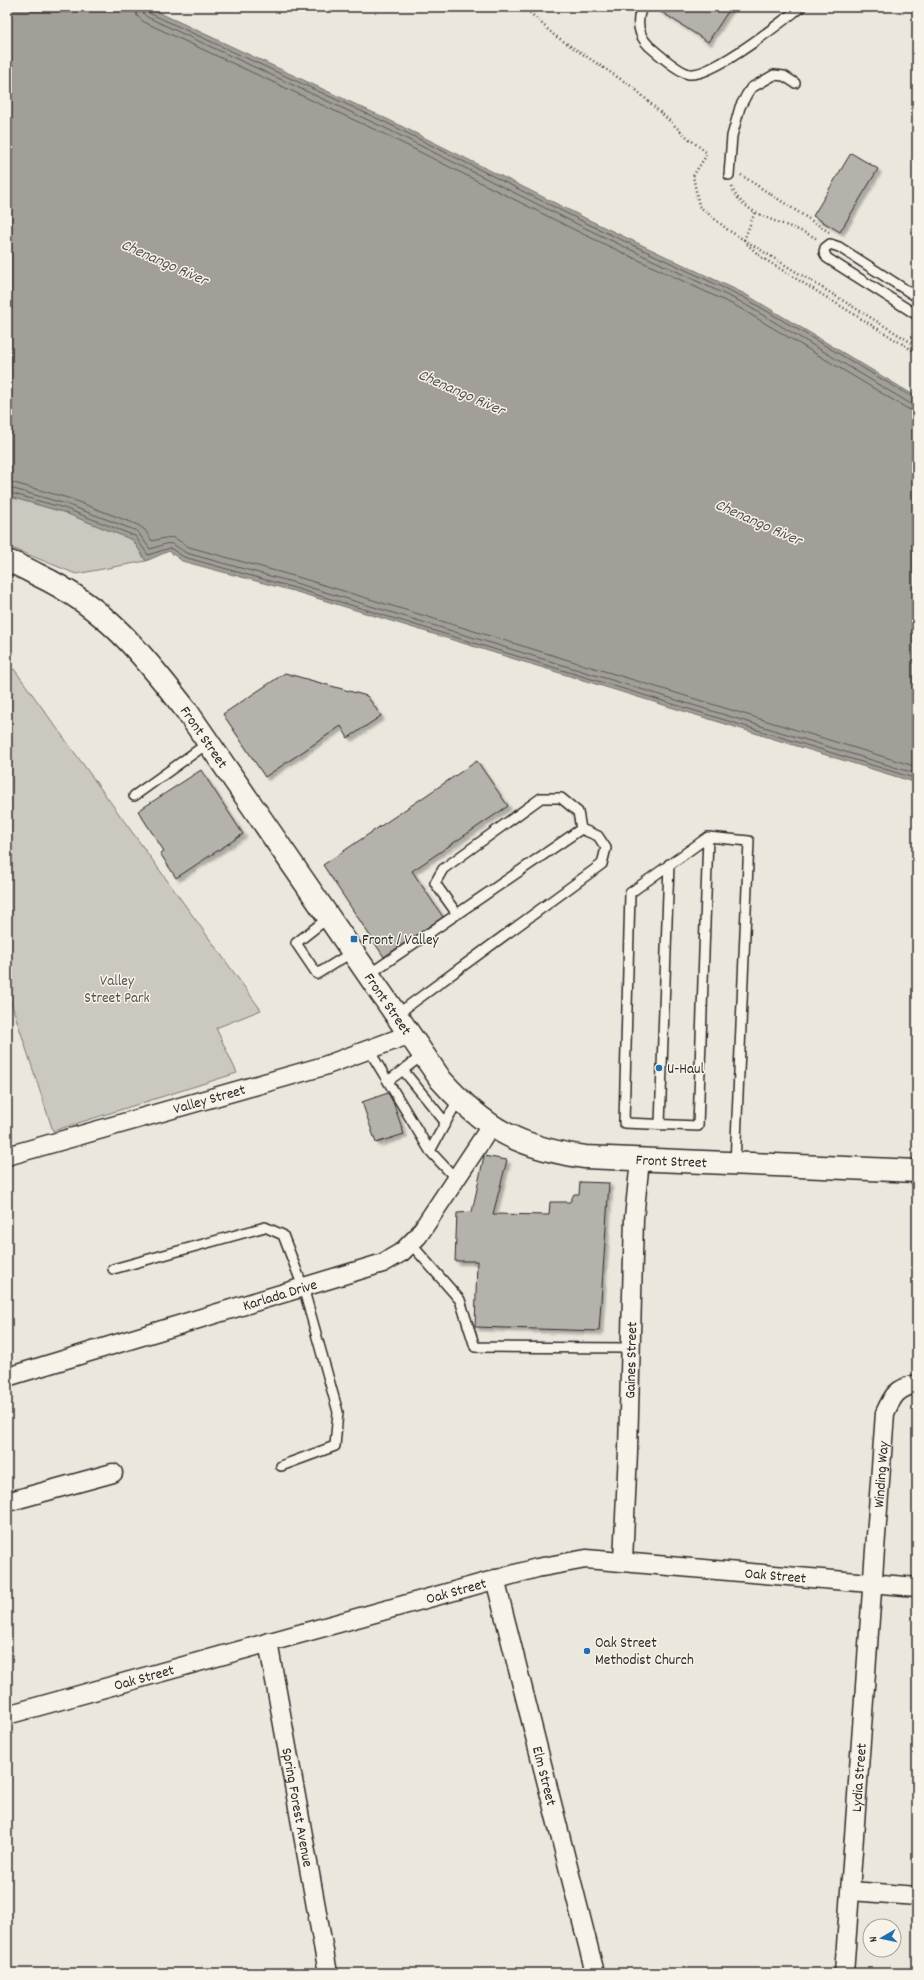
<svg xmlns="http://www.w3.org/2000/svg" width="924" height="1980" viewBox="0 0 924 1980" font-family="Dekko,sans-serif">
<defs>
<filter id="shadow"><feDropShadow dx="3.5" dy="3.5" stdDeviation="1" flood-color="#0004"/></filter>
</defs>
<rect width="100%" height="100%" fill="#ebe7dd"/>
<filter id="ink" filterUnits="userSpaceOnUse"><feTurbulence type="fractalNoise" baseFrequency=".025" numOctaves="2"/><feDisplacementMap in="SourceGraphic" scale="8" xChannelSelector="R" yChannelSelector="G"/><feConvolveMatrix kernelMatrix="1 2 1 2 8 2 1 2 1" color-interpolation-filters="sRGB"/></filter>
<g filter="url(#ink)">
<path fill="#cbc8bf" stroke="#7b7a75" d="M7,496L63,512L133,540L146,561L76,574L7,546Z
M14,669L261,1010L216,1028L237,1073L53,1131L7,990V673Z"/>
<path fill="#a29f98" stroke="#72716c" d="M7,7H147L389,120L587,219L745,294L917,397V783L297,592L182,561L169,551L146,561L133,540L63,512L7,496Z"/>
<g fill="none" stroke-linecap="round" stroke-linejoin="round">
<path stroke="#5b5957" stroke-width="1" d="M135,7L137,16L144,22L382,133L581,233L738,307L908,409L917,411
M141,7L143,13L147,17L385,128L583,227L741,302L911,404L917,405
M146,7L149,13L387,123L586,223L743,297L917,400
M7,481L68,498L138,525L145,530L152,541C174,536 170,535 189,547L301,578L917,767
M7,487L66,504L137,531L150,549C172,543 166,539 186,553L299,584L917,774
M7,492L64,508L135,536L148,555L170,548L184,557L298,589L917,779"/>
</g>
<path fill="#b5b2ab" stroke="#2b2b2b" filter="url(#shadow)" d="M654,7H731L708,42Z
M851,153L878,169L840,232L813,216Z
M285,673L367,696L381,716L348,738L341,726L265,777L223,714Z
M477,761L508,806L412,871L443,917L384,957L323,865Z
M201,770L243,834L176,878L160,853L164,851L138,811Z
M388,1093L393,1102L404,1134L376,1143L362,1102Z
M484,1156L507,1160L493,1214L549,1215L550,1202H570L574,1194H579L580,1182L609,1183L599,1331L475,1327L477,1261H455L457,1213L472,1212Z"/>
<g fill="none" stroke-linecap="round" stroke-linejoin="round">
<g stroke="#2b2b2b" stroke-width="12">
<path id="lane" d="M642,7C636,21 638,35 649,46C657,53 679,72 689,74C713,77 781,22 801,7
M729,175L732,136L740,107L747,94L751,88L774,75L784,76L795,83
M917,297L839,247L830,244L825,248L824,252L827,258L917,315
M134,796L208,743
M708,837L698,1126L624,1123L630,893L708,837L749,841L735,1164
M457,914L435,883L443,869L541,798H561L578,812L581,829
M328,918L296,943L317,974L351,953
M368,975L581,829L598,836L606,848L602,864L396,1015
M369,1050L430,1151L456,1179
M423,1055L403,1070L446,1123
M388,1081L403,1070
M660,1125L669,864
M430,1151L458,1100
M411,1244L460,1300L475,1347L630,1348
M113,1269L265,1227L283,1235L303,1287L338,1412L335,1446L281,1466"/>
</g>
<g stroke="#2b2b2b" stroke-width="21">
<g id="street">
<path id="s1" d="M7,1156L324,1066L408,1035"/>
<path id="s2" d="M7,1377L383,1263L402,1252L418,1236L491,1126"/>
<path d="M7,1502L113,1473"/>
<path id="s3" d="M623,1561L628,1451L634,1218L640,1160"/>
<path id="s4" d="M495,1579L595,1973"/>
<path id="s5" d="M268,1642L328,1973"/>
<path id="s6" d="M7,1715L537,1568L586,1559L917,1587"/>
<path d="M851,1891L917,1896"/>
<path id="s7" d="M844,1973L885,1413C893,1395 897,1388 917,1384"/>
</g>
</g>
<g stroke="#2b2b2b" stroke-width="25">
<g id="primary">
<path id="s8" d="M7,561C18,564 28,570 38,575C105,607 141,652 186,710L441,1080C485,1129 520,1148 585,1157L917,1171"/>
</g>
</g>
<path stroke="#2b2b2b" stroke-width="2.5" stroke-dasharray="1 3" stroke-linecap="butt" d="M524,7L554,35L634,88L688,138L706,152V156L693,176L699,206L728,230L917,346
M741,175L829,232
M732,187C742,218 792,223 817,239
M744,240L755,212
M747,244L761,257L917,353"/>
<use href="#lane" stroke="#f7f3e8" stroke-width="9"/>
<use href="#street" stroke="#f7f3e8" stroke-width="18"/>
<use href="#primary" stroke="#f7f3e8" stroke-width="22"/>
</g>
</g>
<g fill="#1f6fb2" stroke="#f7f3e8" stroke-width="1.5">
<rect x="350" y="935" width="8" height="8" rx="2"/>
<circle cx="659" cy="1068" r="4"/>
<circle cx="587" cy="1651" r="4"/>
</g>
<g text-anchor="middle" stroke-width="3" stroke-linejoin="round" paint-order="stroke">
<g font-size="15" fill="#2b2b2b" stroke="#f7f3e8">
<text dy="5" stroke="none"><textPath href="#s8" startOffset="269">Front Street</textPath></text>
<text dy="5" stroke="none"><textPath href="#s8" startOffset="593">Front Street</textPath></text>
<text dy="5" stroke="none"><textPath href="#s1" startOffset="210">Valley Street</textPath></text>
<text dy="5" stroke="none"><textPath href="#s8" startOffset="940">Front Street</textPath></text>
<text dy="5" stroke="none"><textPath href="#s2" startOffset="285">Karlada Drive</textPath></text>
<text dy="5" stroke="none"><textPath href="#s3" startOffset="201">Gaines Street</textPath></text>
<text dy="5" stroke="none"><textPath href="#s7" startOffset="500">Winding Way</textPath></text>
<text dy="5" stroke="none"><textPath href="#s6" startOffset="790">Oak Street</textPath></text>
<text dy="5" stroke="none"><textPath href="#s6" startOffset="466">Oak Street</textPath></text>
<text dy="5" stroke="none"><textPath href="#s6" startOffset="142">Oak Street</textPath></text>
<text dy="5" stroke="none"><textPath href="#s4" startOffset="203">Elm Street</textPath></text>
<text dy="5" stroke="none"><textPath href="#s7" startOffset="196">Lydia Street</textPath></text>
<text dy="5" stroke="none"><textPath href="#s5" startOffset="168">Spring Forest Avenue</textPath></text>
</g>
<g font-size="15" fill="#2b2b2b" stroke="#f7f3e8" text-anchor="start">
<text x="362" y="944">Front / Valley</text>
<text x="667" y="1073">U-Haul</text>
<text x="595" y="1647">Oak Street<tspan x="595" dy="17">Methodist Church</tspan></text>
</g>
<g font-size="15" fill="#535250" stroke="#f7f3e8">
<text x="117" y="985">Valley<tspan x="117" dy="17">Street Park</tspan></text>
</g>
<g font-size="16" font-style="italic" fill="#555451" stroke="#f7f3e8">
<text transform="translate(165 261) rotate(24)" y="6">Chenango River</text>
<text transform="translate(462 391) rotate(24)" y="6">Chenango River</text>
<text transform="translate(759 521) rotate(24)" y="6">Chenango River</text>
</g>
</g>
<rect width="924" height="1980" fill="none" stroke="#f7f3e8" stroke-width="24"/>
<rect x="12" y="12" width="900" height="1956" fill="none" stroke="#2b2b2b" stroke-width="1.5" filter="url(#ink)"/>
<g transform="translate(882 1938) rotate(261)"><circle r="19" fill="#f7f3e8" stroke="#a5a39c"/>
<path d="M0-3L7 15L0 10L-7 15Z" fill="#1f6fb2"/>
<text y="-6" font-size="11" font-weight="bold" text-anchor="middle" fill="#2b2b2b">N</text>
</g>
</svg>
